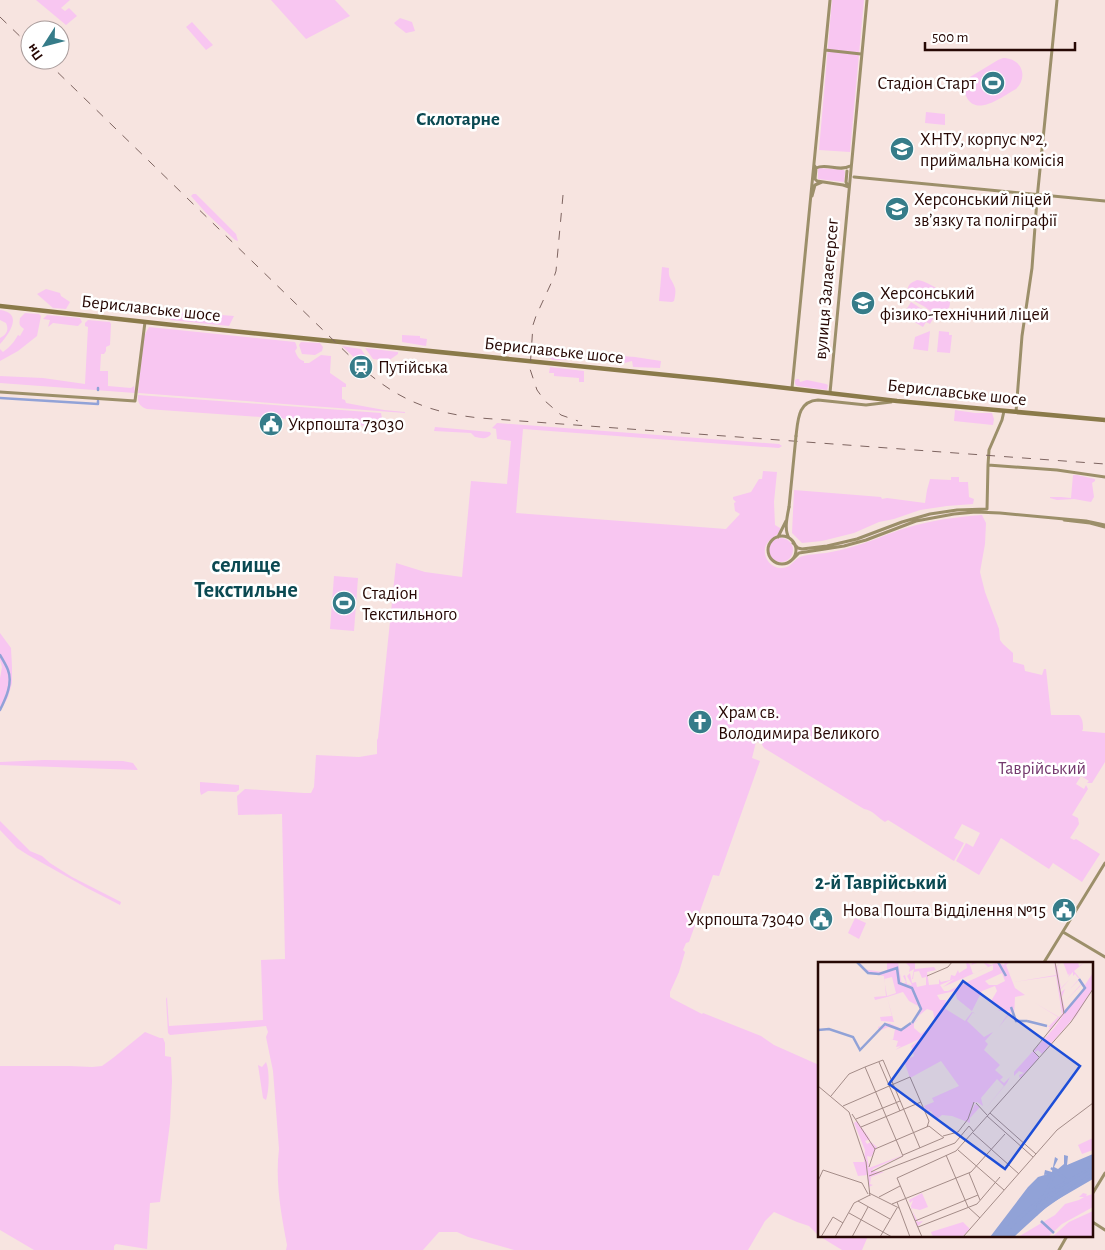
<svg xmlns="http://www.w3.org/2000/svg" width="1105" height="1250" viewBox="0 0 1105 1250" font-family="'Alegreya Sans',sans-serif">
<rect width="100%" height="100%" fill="#f7e4e0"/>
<path fill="#f8c6f1" d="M36,0H70L61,8L65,11L69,8L77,16L66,25Z
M271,0H335L350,16L306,39Z
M832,0H864L850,152L819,150Z
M400,18L412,22L415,31L406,33L397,26L394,23Z
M192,22L213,45L206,50L186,27Z
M1003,58C1021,58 1029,76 1016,89C1003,96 976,118 966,96C963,89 966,82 970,77L998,60Z
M926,112L945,114V125L925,123Z
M819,168L844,170L845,172L844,182L818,179V169Z
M193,194H196L236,234L238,241L235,240L206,213L191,196Z
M662,267L669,268C668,280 672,278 675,288C676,291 675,297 674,301L672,302L659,301Z
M917,280C924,280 943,291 948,297C953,304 948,314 939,314C934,314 929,310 925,307C918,303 905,298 908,288C909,283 913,282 917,280Z
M46,289L60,293L61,296L70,302L66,309L53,308L37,294Z
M911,302L934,317L930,324L926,322L923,327L906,317L909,312L906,310Z
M0,310C24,313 9,334 0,344V338C7,335 9,329 6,323L0,320Z
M171,311L234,316L229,326L170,320Z
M25,313L39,314L41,316L37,336L18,351L0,361V349L3,352C10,347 14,342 18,335L20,336L24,329C19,325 19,325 20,318Z
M47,315L80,318L82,322L78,326L53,323L48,327L50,320L43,319Z
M88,320L110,322L111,324L110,345L106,347V351L104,354H101L100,371H108V386L131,388L134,386L135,393L0,383V376L43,378L85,384L88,327L85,326V323Z
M149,327L295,342L296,344L297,348L295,351C297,356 299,360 304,361V363H309L321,355L331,356L330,373L346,384V387H342V399L345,400L346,403L384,410L405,412V413L138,393L144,336Z
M930,331L928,351L913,349L915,337Z
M939,331L949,332V335H952L950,353L937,352Z
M402,335L420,336V338L427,339L426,346L402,342Z
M301,342L320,343L323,347L322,351L315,355L302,354L299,345Z
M342,346L361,349L365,355L364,361L366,366L365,367L363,366Z
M365,348L398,352V354L388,361L373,359Z
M540,348L573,351L567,360H553L540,353Z
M621,356L635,357L661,361L660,368L633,367L632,361L621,364Z
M550,367L584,371V382H579V378L554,376V373H549Z
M797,379H799L800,382L807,380L826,384L828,385L827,390L797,386L795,384V380Z
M138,395L381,413L383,423L380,427L357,425V419L348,418L347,423L147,409C140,407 137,402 138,395Z
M955,410L975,413H992L994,419L993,425L954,421Z
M497,423L779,444L782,446L779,448L523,429L516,513L726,529L740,514L735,511L734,503L736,502L733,499V497L751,492L759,479H762L763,471L777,472L774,502L775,525L780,528V532C776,536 771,538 768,542C760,552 768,567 780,568C792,569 793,558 803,556C810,554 818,554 826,553C836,551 846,549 855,546C873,541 889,533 906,528C931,520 956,517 982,515L986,523L985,544L980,572L985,592L999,629L1000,640L1003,644L1013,653V662L1024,665L1025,671L1042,675L1044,669H1046L1051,715H1079C1083,719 1083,724 1083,729L1082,731L1105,733V762L1092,783H1087L1089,781L1081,776L1076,784L1084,789L1086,785L1088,789L1072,815L1078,818L1079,824L1070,838L1074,840L1076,839L1100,854L1082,882L1053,863L1049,869L1001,838L979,875L956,861L966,843L973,847L980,833L962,824L954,838L964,843L954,861L888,820L885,822C878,818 873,810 864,809L764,748L761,743L756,742L752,758L760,761L719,876L713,875L689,942L686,943L683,950L685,952L679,972L670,992V997L673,999L702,1014L703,1013L761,1036L774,1045L819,1065V1236L809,1226L797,1222L774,1212L765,1221L748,1250H514L468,1237L457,1232H439L423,1250H286L287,1245C281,1213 275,1181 279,1149L273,1071L266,1037L268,1032L266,1026L170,1035L168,1033L166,999L167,997L169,1026L263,1020L261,960L285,959L282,814L238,815L237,796L245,789L304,793H311L314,787L316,755L359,757L377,754V740L378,738L396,563L425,572L462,577L471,481L507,484L511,441L497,439L496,429L492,428Z
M435,427L490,432L491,434C487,440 481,438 475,437L471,433L434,431Z
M1073,475H1077L1095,479V481L1092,483L1094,497L1091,502L1074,499L1057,500L1050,498V497H1061L1071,498Z
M951,477H959V482H968L969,497L974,499L973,504L947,506L920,510L894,519L879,522L854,533L822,541L802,543L792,533L794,490L881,497L882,499L887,498L925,503L927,490L930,479L951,480Z
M769 550a12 12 0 1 1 24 0a12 12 0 1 1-24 0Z
M334,576L358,578L354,631L330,629Z
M0,633L11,648L12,667V683L8,697L0,712V678L2,667L0,660Z
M44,760L123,761L133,763L138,770L0,765V762Z
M200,782L239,785V790L236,792L208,791L201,795L200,791Z
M0,821L30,851L42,856L50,863L72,877L121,902L120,905L87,888L28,855L17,848L0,830Z
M855,918L866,923L859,939L848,933Z
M145,1032L160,1038H163L165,1043V1056L171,1057L172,1081L170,1123L160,1202L150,1203L147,1249L116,1244L114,1246V1250H34L0,1230V1066H70L92,1067L102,1066L113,1058Z
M266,1062C270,1071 269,1091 266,1100L263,1098L258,1065L262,1067Z
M819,1236H868L862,1250H842Z"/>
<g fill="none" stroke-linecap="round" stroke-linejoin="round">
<path stroke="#91a2d7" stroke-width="2.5" d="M98,388V390
M0,398L98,404V401
M0,655C3,660 6,665 8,670C13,683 6,698 0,710"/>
<path stroke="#9c8f6a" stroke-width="3" d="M825,50L861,54
M814,165L816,168L815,179L817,181L843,185L849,187
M816,168C826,163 840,172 850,166
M847,171L846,182L848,186
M854,177L1105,201
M812,196L815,185L822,182
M792,388L830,0
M0,392L135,401L145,322
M830,393L867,0
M1004,411L1002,420L989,450L988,465L1057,470L1105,477
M1016,412L1022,336L1032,268L1037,199L1057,0
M796,436C798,420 798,401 818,400L866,405L891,402
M789,507C787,517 784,530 789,538
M987,509L988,465
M1064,520L1090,523L1105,527
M768 550a14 14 0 1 1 28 0a14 14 0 1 1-28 0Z
M778,537L786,521
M793,543L798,548L802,549L827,546L857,539L902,522L930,514L957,510L987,509
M793,559L799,553L844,546L866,540L916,521L954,514L976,512L1000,513L1086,521L1105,525
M1063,932L1105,957
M1043,964L1105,863
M1091,1196L1105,1173
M1091,1221L1105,1230
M1059,1250L1067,1236"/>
<path stroke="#8a7a4a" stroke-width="4.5" d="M0,306L173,325L716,380L897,401L1105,420"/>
<path stroke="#7e6460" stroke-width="1" stroke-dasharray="9 9" stroke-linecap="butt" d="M0,17L30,46
M45,60L361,367C398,400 431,413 480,418L1105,464
M563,195L556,271L554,277L536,316L533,325L530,369L537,390L545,401L561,415L578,421"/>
<path stroke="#9c8f6a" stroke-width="3" d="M789,507L796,436"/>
</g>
<defs>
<g id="stadium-disc" transform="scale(1.25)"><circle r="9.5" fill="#367c89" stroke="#fff"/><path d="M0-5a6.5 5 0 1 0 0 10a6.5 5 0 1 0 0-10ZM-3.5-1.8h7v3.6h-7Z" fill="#fff"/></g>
<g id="university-disc" transform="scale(1.25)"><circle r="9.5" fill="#367c89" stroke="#fff"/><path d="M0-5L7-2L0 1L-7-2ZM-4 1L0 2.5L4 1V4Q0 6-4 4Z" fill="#fff"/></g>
<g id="station-disc" transform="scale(1.25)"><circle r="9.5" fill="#367c89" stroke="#fff"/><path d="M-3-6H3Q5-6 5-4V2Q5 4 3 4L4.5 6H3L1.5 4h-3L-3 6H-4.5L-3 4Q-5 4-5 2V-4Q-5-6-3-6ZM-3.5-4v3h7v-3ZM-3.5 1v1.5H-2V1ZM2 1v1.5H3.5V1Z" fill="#fff"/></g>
<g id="civic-disc" transform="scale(1.25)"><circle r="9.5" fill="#367c89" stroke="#fff"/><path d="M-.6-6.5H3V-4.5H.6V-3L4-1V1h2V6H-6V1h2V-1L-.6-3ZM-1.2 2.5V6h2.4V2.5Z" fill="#fff"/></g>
<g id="church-disc" transform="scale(1.25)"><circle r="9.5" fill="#367c89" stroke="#fff"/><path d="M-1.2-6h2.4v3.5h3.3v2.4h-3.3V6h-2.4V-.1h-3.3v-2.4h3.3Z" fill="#fff"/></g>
</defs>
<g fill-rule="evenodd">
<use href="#stadium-disc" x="993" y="83"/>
<use href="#university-disc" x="902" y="149"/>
<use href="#university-disc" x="897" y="209"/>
<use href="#university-disc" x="863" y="303"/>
<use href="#station-disc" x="361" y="367"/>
<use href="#civic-disc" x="271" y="424"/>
<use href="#stadium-disc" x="344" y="603"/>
<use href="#church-disc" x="700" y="722"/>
<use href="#civic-disc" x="1064" y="910"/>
<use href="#civic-disc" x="821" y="919"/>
</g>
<g text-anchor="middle" stroke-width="5" stroke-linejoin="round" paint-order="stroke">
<g font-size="18" fill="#270804" stroke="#fff" text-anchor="start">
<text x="976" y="89" text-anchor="end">Стадіон Старт</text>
<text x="920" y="145">ХНТУ, корпус №2,<tspan x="920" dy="21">приймальна комісія</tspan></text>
<text x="914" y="205">Херсонський ліцей<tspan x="914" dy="21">зв’язку та поліграфії</tspan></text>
<text x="880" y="299">Херсонський<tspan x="880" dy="21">фізико-технічний ліцей</tspan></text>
<text x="378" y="373">Путійська</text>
<text x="288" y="430">Укрпошта 73030</text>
<text x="362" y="599">Стадіон<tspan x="362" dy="21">Текстильного</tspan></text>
<text x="718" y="718">Храм св.<tspan x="718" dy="21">Володимира Великого</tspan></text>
<text x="1046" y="916" text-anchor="end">Нова Пошта Відділення №15</text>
<text x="804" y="925" text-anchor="end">Укрпошта 73040</text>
</g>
<g font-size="18" fill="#270804" stroke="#fff">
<text transform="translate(826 289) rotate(-85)" y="6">вулиця Залаегерсег</text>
<text transform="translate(151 308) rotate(6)" y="6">Бериславське шосе</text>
<text transform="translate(554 350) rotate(6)" y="6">Бериславське шосе</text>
<text transform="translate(957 392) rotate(6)" y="6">Бериславське шосе</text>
</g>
<g font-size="18" fill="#74396e" stroke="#fff">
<text x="1042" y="774">Таврійський</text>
</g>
<g font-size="19" font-weight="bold" fill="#0b4952" stroke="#fff">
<text x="458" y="125">Склотарне</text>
</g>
<g font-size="20" font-weight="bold" fill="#0b4952" stroke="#fff">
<text x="881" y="889">2-й Таврійський</text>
</g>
<g font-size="22" font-weight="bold" fill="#0b4952" stroke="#fff">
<text x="246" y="572">селище<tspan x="246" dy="25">Текстильне</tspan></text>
</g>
</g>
<g transform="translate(818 962)">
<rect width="275" height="275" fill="#f7e4e0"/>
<path d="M69,0H80L84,23L88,20L85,14L87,13L89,22L94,23L89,14L92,11L94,21L98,20L99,25L108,23V15L104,16L101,9L96,10L95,17H94L96,7L91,10L92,5L87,0H97V7L116,5L118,8L109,10L111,23L121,22V17L123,20L132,18L133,13L137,14L140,8L141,11L149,6L148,0L153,3L155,0H163L152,3L155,12L161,9L159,6L161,9L170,5L165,0L173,3L180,0L179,3L180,0L186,3L187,0H192L188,3L197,26L207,33L197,35L196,54L200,59H209L231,64L240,55L217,41L241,55L244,52L238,14L196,20L238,13L236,0L238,4L244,0L239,4L243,26L252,17L243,27V30L247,27L244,35L251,28L244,35L247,48L267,25L264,22L247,40L264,21L261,18L252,27L261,17L257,12L255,14V10L250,15L252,11L250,13L245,0H260L261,4L267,0L256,9L267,23L274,12V0L275,26L256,58L258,53L232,83L229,80L231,85L224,92L220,88L217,90L221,96L202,117L201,113L206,111L201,109L196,114V110L237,65L246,52L229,72L232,65L209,59L200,61L193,50L181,65L192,49H180L169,54L180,49L186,47L173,39L179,29L177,24L164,29L154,49L139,37L137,29L119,33L122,38H128L126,46L147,59L154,50L157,52L155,50L149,59L166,75L175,70L167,79L170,82L166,88L182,103L177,108L185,115L182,118L186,121L192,115L189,121L168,146L186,124L179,117L163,136L165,144L159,140L156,141L152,152L157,142L162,145L152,156V161L134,154L124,153L118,158L113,149L109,151L111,147L108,148L106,144L116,140L114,136L141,124L123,99L92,116L86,99L96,94L93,84L102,77L77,88L83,84L78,85L80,79L72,77L75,78L77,67L70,65L61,69L60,65L71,61L84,67L101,57L96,61V66L103,72L117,61L115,49L109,47L98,56L102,45L91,39L85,30L69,35L76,60L63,59L52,65L63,59L62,55L74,54L69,35L57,38L56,35L68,34L66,14L49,11L44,7L65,10L69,9ZM175,3V8L130,29H126L122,23L136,17L125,25ZM184,11L187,19L179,23H171L167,19ZM74,15L78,31L69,34L66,17ZM39,159L52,177L47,179L49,182L53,180L59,185L53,195L49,194L51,206L88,192L55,207L54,209L66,210L53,215L52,222L55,223L51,225L49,213L40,214L35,200H46L47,188L36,161ZM275,176V188L264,192L260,183ZM104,231L110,245L102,248L93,246L100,260L105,259L99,265L93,244L95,238L92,241L91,238ZM265,231L269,232L268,234L275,232V245L244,262L230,275H200L237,253L247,242L261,238L266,235H261ZM275,249V275H234L251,260ZM145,260L152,267L144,275H116L114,273L113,270Z" fill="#f8c6f1" fill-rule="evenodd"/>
<path d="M275,192V217L232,242L197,274L172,275L210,225L220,215L230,212L226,213L227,208L234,210L237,195L240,197L236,205L240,207L246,202V193L250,194L249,203Z" fill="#91a2d7"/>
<path fill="none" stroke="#91a2d7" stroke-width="2.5" d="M39,0L50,11L61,12L79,6L81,21L94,26L103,47L94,61M180,0L188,14M193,45L198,59H209M246,51L267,26L261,17M209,59L229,64M0,68L11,67L35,75L42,88L67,62L83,68L93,61M233,206L252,220M221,246L237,210M220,250L257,224M223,259L236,271M179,275L230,230L275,205M182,275L213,246L219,251L220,244L238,230L253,221L257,224L275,211"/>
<path fill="none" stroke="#a48c88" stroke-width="1" d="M109,14L130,5L134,0M221,95L215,89L246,51L237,0M61,100L82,149M47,105L65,98L102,186M0,124L31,150L48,200L52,234M13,134L31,112L47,105L85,194L53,210M158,141L169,153M25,144L92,115L111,159L109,165M172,151L218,192M34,152L57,187M169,154L215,195M38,157L82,139M43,165L103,140M155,171L201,212M125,174L140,170L150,157L156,140M57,187L111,164L126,176M140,188L186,228M85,193L125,176M128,193L150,245L162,256M51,205L57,187M151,211L162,238M51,214L137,181L151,164L155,169M0,219L5,208L44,221L50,232M51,231L81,246M61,235L82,224M40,239L72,257M79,240L92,275M74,242L153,210L187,172M31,251L74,275M97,259L160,233M100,265L159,242L182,215M3,275L15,255L25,261M17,275L36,241L52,233M34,275L50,245M62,275L79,246M104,275L79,216L138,189L253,60L275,27M145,275L239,168L275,141"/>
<path fill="#1d4ed8" fill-opacity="0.15" stroke="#1d4ed8" stroke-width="2.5" d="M145,19L262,104L187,207L71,122Z"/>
<rect width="275" height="275" fill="none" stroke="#270804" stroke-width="2.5"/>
</g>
<g transform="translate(45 45) rotate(234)"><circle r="24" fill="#ffffff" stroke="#a99c9b"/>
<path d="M0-4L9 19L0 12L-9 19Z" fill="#367c89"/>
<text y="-8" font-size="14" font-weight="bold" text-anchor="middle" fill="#270804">Пн</text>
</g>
<path d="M925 42v8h150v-8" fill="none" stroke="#270804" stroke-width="2.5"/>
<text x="932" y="42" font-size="15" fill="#270804" stroke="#ffffff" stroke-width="4" paint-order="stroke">500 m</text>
</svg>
